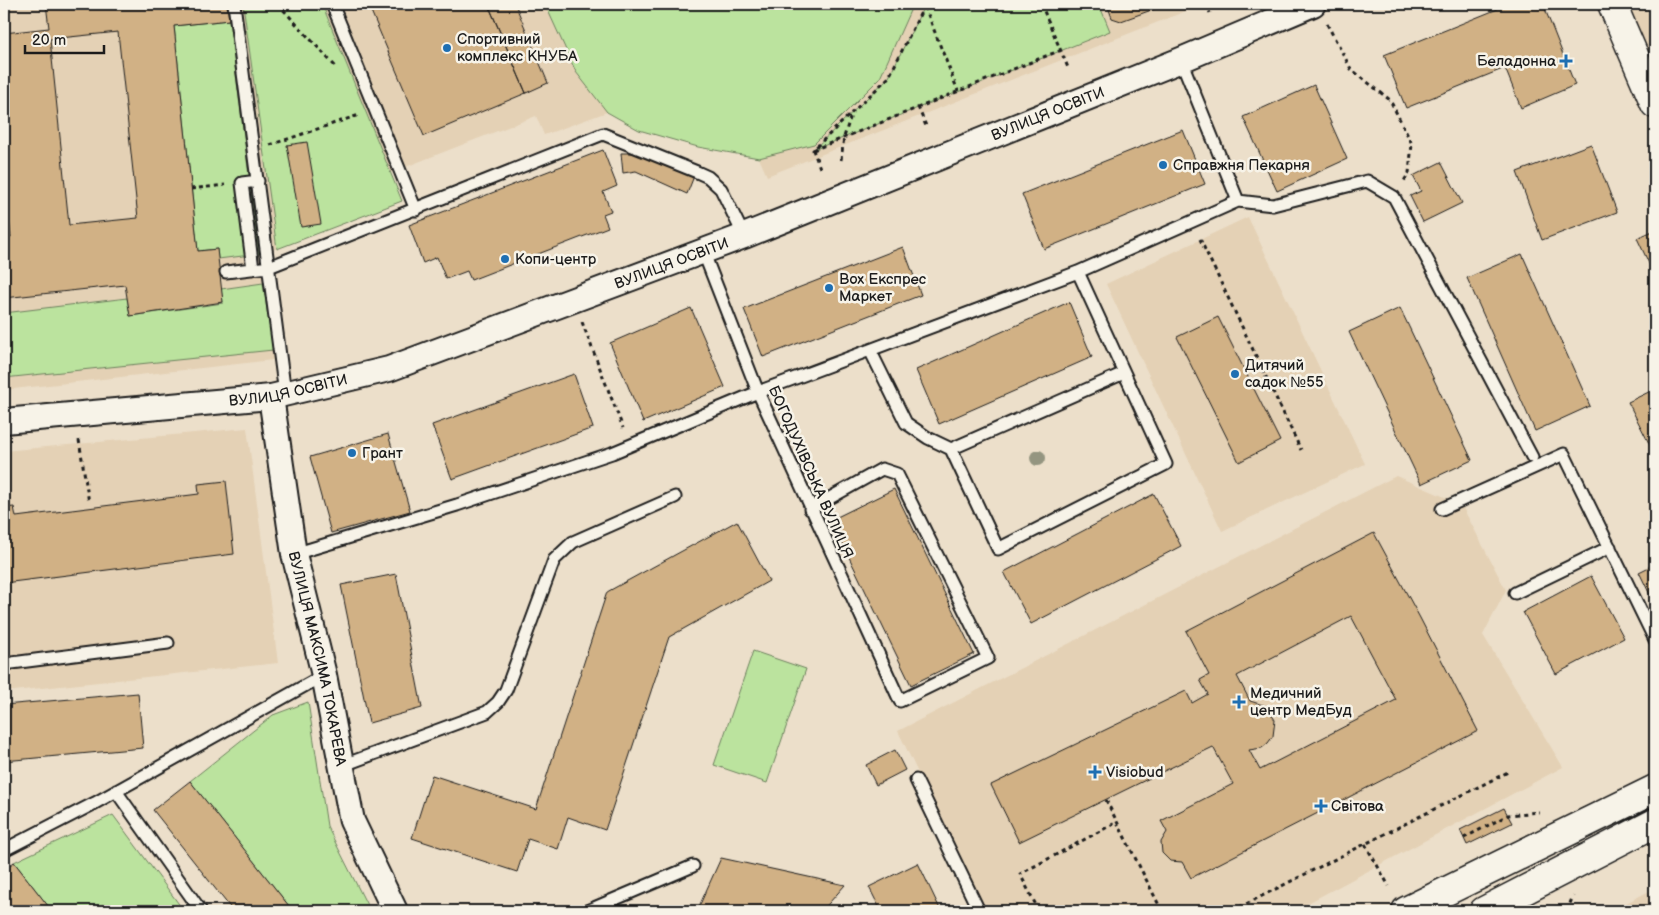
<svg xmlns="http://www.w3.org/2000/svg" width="1659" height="915" viewBox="0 0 1659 915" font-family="'Balsamiq Sans',sans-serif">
<rect width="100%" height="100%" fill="#ecdfca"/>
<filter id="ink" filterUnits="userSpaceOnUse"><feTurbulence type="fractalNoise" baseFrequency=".02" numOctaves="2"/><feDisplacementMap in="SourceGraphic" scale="10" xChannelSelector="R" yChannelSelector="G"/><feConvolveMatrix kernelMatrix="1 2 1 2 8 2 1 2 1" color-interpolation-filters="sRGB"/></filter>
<g filter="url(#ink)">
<path fill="#e4d1b5" d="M4,4H1204L767,176L759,158L698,147L639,130L607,112L544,135L536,116L390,173L402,201L267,252L281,359L4,390Z
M1624,4H1655V70Z
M1248,217L1365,464L1222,531L1106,284Z
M247,428L278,663L4,692V451Z
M1396,476L1461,504L1506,590L1483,635L1563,767L1293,911H984L898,731Z
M1655,888V911H1611Z"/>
<path fill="#bbe39e" stroke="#6c805d" d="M243,4H322L402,201L277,249Z
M545,4H913L880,78L814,144L759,158L698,147L639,130L607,112L576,72Z
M925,4H1099L1110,31L813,150L889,77Z
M229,20L259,254L218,259L217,249L198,251L174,26Z
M263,283L273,350L4,378V313L127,298L130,316L223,303L221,289Z
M753,651L806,669L767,783L714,765Z
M308,702L327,826L370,911H293L190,781L273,715Z
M113,815L184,911H52L14,862Z"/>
<path fill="#d1b185" stroke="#1c1c1c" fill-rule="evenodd" d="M46,4H227L229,20L174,26L198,251L217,249L223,302L130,316L125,285L4,298V238L11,237L4,171V33L49,28ZM118,32L138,218L69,225L50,39Z
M368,4H488L526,93L424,136Z
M488,4H515L548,83L526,93Z
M1107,4H1168L1121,21L1112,18Z
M1510,4H1543L1575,85L1521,108L1505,68L1406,108L1384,55Z
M1314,85L1347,159L1277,191L1243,117Z
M1183,130L1205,184L1044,249L1022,194Z
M307,142L321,224L301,227L287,145Z
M1591,144L1617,212L1542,240L1517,172Z
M603,150L617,186L603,192L611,211L603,214L608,227L471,280L467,271L446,279L437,257L423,263L409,225Z
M621,153H640L694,176L687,194L636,171L623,173Z
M1441,162L1462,203L1423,222L1410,196L1421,191L1413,176Z
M1655,230V270L1653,272L1637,238Z
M903,247L921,295L763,357L744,309Z
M1522,254L1590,406L1535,431L1467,278Z
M1069,302L1092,357L939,424L916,370Z
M691,308L725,387L643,422L610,343Z
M1400,308L1472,460L1421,484L1349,332Z
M1218,317L1280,441L1239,462L1177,337Z
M574,374L593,428L452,479L432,425Z
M1655,389V455L1628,402Z
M388,434L410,511L331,533L310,457Z
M226,481L234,554L4,583V508L14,507L16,517L199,494L198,484Z
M894,489L974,654L911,685L831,520Z
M1154,494L1181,546L1031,624L1004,572Z
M737,521L769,581L669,637L605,830L568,817L558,849L528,839L517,872L412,838L432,775L536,809L607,592Z
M1374,533L1420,618L1478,731L1191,878L1182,862L1170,861L1162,853L1161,842L1167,832L1161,821L1233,784L1213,747L1019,842L991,785L1186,691L1192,703L1208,694L1200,680L1209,675L1186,631ZM1351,616L1396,700L1260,770L1249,750L1262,748L1268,743L1273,736L1275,720L1266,706L1250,701L1237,676Z
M1655,564V605L1639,572Z
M396,574L422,708L369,723L341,585Z
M1591,576L1624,638L1556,674L1523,612Z
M138,693L143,748L4,761V705Z
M895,750L905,770L876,785L866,765Z
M190,781L293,911H233L153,810Z
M1504,808L1512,823L1467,845L1460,830Z
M721,858L845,885L822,911H697Z
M14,862L52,911H4V870Z
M918,863L941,911H881L869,887Z"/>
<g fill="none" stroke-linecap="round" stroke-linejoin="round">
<g stroke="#1c1c1c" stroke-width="15">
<path id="service" d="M234,4L285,394
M332,4L416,210
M1181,60L1238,201
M703,251L758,392L900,701L988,658L897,474L882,469L810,509
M253,269L242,183L258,181
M226,272L269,267L603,134L697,172L708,177L721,189L744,236
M870,350L906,423L928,438L951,449L998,549L1166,464L1078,272
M951,449L1124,373
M1442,509L1564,454L1655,640
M294,554L457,505L612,453L758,392L1078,272L1238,201L1273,205L1367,181L1394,197L1532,457
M1515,593L1610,547
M4,664L168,643
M341,766L487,712L498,702L506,690L554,560L573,542L675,497
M916,780L979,911
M116,791L201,911
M4,850L95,803L324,675
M587,911L693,866"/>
</g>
<g stroke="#1c1c1c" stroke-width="28">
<g id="minor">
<path id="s1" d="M271,397L294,554L324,675L352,821L395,911"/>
<path id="s2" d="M4,421L271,397L389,369L744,236L1181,60L1313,4"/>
</g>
</g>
<g stroke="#1c1c1c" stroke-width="31">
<path id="tertiary" d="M1612,4L1655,104"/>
</g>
<g stroke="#1c1c1c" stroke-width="31">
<path id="primary" d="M1406,911L1655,789
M1484,911L1655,823"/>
</g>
<path stroke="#1c1c1c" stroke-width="3" stroke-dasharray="4 4" stroke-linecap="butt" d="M278,4L335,66
M1041,4L1069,70
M1206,4L1210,13
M925,7L958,91
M1327,24L1351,69L1390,100L1412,144L1409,173L1404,181
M918,107L926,126
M270,145L359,115
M813,150L1061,50
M841,160L844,137L852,112
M820,168L813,150L889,77L925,4
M191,189L225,185
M1200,239L1301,450
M582,322L623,428
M79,440L89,503
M1106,800L1162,911
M1464,838L1508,815L1539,812
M1365,844L1389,886
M1039,911L1020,874L1117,822
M1232,911L1508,772
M1567,911L1573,896"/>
<use href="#service" stroke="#f7f3e8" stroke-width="11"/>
<use href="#minor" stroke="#f7f3e8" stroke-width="24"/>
<use href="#tertiary" stroke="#f7f3e8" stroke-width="28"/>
<use href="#primary" stroke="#f7f3e8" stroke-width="28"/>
</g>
<circle fill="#949580" cx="1038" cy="458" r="8"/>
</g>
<g fill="#1f6fb2" stroke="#f7f3e8" stroke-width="2">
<circle cx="447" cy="48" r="5"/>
<path d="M1563.5 53.5h5v5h5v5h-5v5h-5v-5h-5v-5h5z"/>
<circle cx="1163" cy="165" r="5"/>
<circle cx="505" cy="259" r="5"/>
<circle cx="829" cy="288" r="5"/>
<circle cx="1235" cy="374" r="5"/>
<circle cx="352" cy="453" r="5"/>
<path d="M1236.5 694.5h5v5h5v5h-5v5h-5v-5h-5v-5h5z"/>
<path d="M1092.5 764.5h5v5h5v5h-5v5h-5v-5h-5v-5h5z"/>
<path d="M1318.5 798.5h5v5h5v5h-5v5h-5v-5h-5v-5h5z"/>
</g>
<g text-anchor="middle" stroke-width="5" stroke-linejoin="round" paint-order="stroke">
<g font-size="15" fill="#1c1c1c" stroke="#f7f3e8" text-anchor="start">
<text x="457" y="44">Спортивний<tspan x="457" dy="17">комплекс КНУБА</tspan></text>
<text x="1556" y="66" text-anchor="end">Беладонна</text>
<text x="1173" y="170">Справжня Пекарня</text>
<text x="515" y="264">Копи-центр</text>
<text x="839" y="284">Box Експрес<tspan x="839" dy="17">Маркет</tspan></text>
<text x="1245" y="370">Дитячий<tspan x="1245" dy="17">садок №55</tspan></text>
<text x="362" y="458">Грант</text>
<text x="1250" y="698">Медичний<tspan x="1250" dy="17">центр МедБуд</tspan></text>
<text x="1106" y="777">Visiobud</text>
<text x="1331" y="811">Світова</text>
</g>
<g font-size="15" fill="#1c1c1c" stroke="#f7f3e8">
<text dy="5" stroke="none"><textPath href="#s2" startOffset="1096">ВУЛИЦЯ ОСВІТИ</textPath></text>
<text dy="5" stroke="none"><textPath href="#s2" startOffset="691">ВУЛИЦЯ ОСВІТИ</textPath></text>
<text dy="5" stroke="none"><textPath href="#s2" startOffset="286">ВУЛИЦЯ ОСВІТИ</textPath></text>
<text transform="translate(811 472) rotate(66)" y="5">БОГОДУХІВСЬКА ВУЛИЦЯ</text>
<text dy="5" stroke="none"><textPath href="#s1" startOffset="266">ВУЛИЦЯ МАКСИМА ТОКАРЕВА</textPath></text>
</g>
</g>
<rect width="1659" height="915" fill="none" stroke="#f7f3e8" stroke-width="20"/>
<rect x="10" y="10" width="1639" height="895" fill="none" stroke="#1c1c1c" stroke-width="2" filter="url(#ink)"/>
<path d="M25 45v8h79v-8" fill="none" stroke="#1c1c1c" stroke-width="2.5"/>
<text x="32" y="45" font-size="15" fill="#1c1c1c" stroke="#f7f3e8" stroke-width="4" paint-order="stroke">20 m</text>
</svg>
